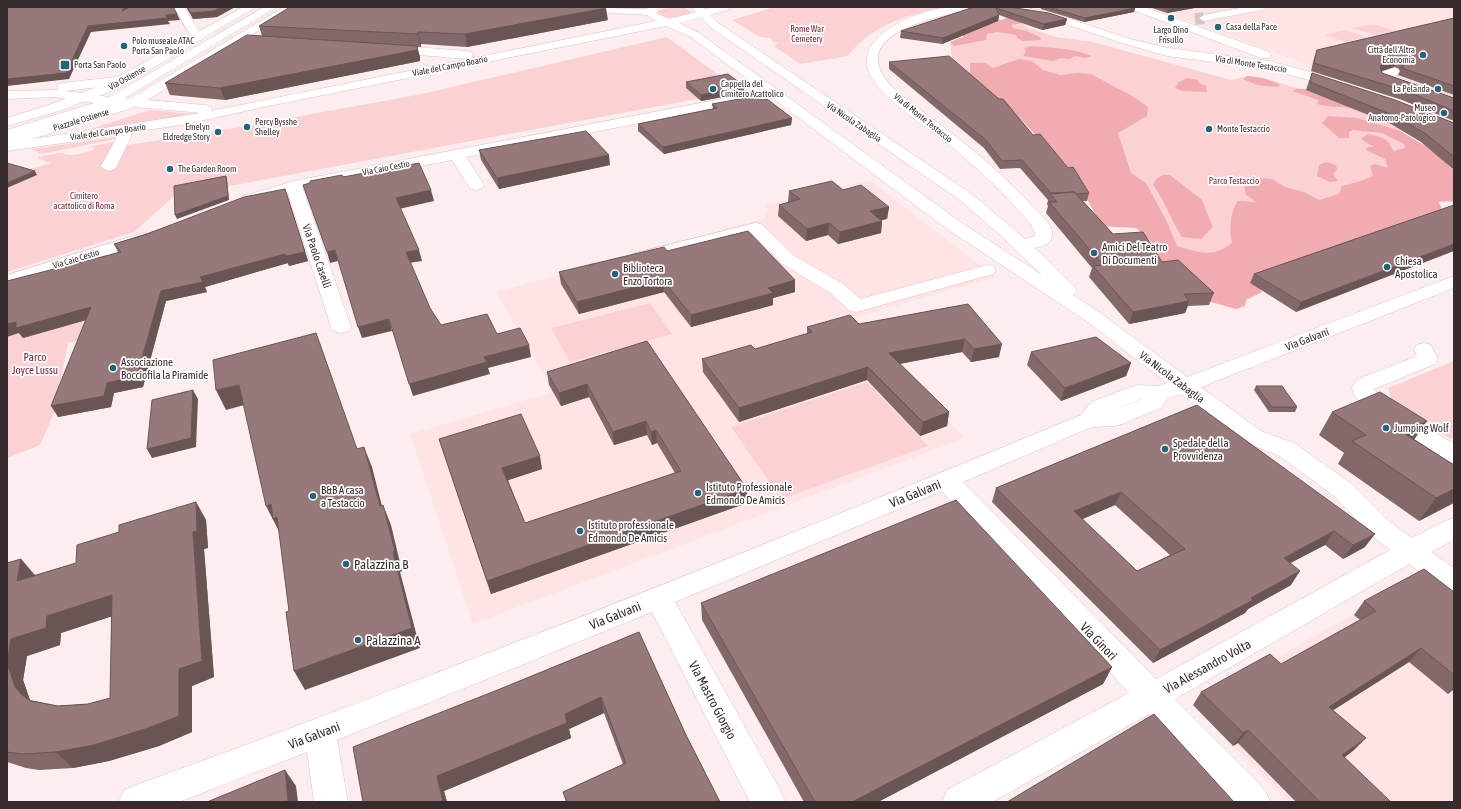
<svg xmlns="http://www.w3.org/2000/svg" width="1461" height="809" viewBox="0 0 1461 809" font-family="'Asap Condensed',sans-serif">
<rect width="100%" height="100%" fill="#fceeef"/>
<path fill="#fee4e5" d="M1150,7H1454V119L1195,23Z
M870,180L995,277L847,320L965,438L473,624L410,434L553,392L496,292L765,218L768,209L765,205Z
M1412,581L1454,612V802H1288L1193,705Z"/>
<path fill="#fbd1d3" d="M672,7L685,8L692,12L691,14C680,16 668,21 658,13L660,10Z
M775,7H958C917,11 873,22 848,56L800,64L774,46L778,43L772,41L771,38L760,37L732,20Z
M1011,16L1029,28L1056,37L1093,42L1231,80C1240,78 1249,75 1258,77C1275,79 1290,89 1307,89L1391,123L1454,171V202L1447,201L1439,202L1254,281L1262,292L1246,300L1245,306L1236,309L1154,246L1136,228L1102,226L1076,179L1020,118L992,94L953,65L950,42L963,37L964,32L984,19L1002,20Z
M1373,24L1395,31L1374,35L1353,28Z
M1345,30L1366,37L1345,42L1324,35Z
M667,37L740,91L176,196L173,197L134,232L7,272V188L37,175L24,171L51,163L37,158L38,157L65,152L63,153C73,158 84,152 94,150L93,147H87L114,142L113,147L196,135L417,95Z
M150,110L196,114L81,132Z
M117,137L116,139L41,154L31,149Z
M650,303L672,334L570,362L551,328Z
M144,304L87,338L68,343L54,413L40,445L7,458V337L22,332L23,338Z
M1454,361V437L1451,439L1392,401L1388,388Z
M867,382L928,446L781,499L731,427Z"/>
<path fill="#f1acb1" d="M1011,16L1022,23L1011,25L1013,28L1027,31L1040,37L1041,40L1023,41L1017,38L1016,35L997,32L987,34L986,40L954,46L950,42L963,37L964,32L984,19L1002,20Z
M1031,46C1052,48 1072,48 1091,56L1086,58L1075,56L1070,59L1061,58L1053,61L1023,56L1026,52L1024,48Z
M1019,59L1032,61L1043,70L1060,75L1077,73L1091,74L1134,97L1148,107L1147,116L1118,133L1131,173L1146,183L1167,222L1177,246C1199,252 1212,259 1232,243C1229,231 1230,211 1238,201L1257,202L1246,195L1244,187L1257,183V178L1272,179L1285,187L1304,192L1319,200L1339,194L1342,186L1361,181L1373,176L1370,166L1375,164L1388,168L1385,159L1366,150L1368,147H1374L1361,139L1368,134C1375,136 1384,136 1389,143C1391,146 1391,148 1394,151L1405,148L1404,144L1382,133L1353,130L1349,132V138H1339L1322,123L1328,116L1357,118L1398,130L1431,149L1454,171V202L1447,201L1439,202L1442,210L1254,281L1262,292L1246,300L1245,306L1236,309L1207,301L1141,248L1155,245L1136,228L1102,226L1076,179L1020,118L992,94L970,79V63H985L993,68Z
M1247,76C1260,77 1269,79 1280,85L1278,87L1257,85L1243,79Z
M1187,78L1198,80L1199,83L1206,86L1207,92L1182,91L1175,88L1179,82Z
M1297,89H1307L1363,108C1347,107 1331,108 1317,104L1319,100L1292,91Z
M1326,162L1336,165L1337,170L1333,174L1338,181L1330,182L1317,176L1319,165Z
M1163,175H1170L1202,200L1213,227L1201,239L1182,237C1171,220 1165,201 1153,185L1156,179Z"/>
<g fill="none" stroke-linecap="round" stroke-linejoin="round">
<path stroke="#d5c7c8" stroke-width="12" stroke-dasharray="12 6" stroke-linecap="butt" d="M1195,19L1204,18"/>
<g stroke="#e1c0c2" stroke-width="1">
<path id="minor" d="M174,7H184L203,38L201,40H193Z
M264,7H277L125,98L205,105L210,106L212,109L211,111L656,21L647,15L566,10L561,7L647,9L648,7H659L656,13L669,19L696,12L692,7H703L705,9L714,7H731L730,9L710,15L718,23L973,195L1025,239L1035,236C1035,225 1024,217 1017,209C998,187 976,167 953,148C931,130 878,97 869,72C863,56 870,45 881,35C896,21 928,9 948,7C956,6 964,7 972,7L971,9C948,15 881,26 878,57C877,68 884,79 891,86C908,102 928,115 946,129C979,154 1009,180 1036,210C1042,216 1053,225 1052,235C1052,244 1042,246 1035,248L1075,287L1077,291L1073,295L1099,312L1187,377L1454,276V288L1201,387L1261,431L1294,443L1352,484L1389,521L1412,538L1445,521L1454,518V540L1431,552L1454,568V594L1444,591L1409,564L1175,699L1265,790L1270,802H1230L1149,714L992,802H942L947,790L1129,693L942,491L675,602L780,790L785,802H750L652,612L337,740L348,802H314L307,752L179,802H119L124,790L136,785C454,670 768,544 1081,415L1091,402L1131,387L1139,385L1159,386L1167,383L1085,320L947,229L691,37L666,26L254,109L187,124L133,132L117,166L114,169L109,171L104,169L101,166L118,135L7,151V143L201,113L112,105L77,118L7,138V130L94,103L55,97L7,99V91L58,90L57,87L58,84L63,83L124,76L128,77L130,80L128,83L124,84L66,91L109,97ZM701,17L710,27L961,201L1000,235L1042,275L959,221L699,33L679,23ZM1181,394L1245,443L1278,455L1334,496L1371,535L1390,550L1156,679L963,482L1092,427L1114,426L1122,424L1161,408L1168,398ZM1141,399H1142L1108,412Z
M997,7H1021L1050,12L1130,39L1168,48L1269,61L1344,81L1345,84L1344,87L1339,88L1268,69L1167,56L1122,43L1048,18L1002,10Z
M1129,7H1144L1269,52L1271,55L1269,58H1261L1130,9Z
M1245,7H1267L1262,10L1204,21L1199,18L1204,15Z
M388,45L467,51L471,52L473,55L471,58L467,59L384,52L382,49L384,46Z
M1394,68L1398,69L1400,72L1395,76L1454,97V106L1379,79L1377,76L1379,73Z
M742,95L747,96L749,99L747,102L466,157L484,185L482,188L476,190L470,188L452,160L303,189L351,327L348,331L341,333L334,331L331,327L288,193L249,204L243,202L241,199L243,196L294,181Z
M755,223L761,224L793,255L843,284L860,299L987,265L993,266L996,270L993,274L856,312L849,310L829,292L781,263L752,234L638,263L632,262L629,258L632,254Z
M143,233L149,234L152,238L149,242L7,287V275Z
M1424,343L1431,345L1438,359L1435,364L1374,389L1382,400L1454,444V463L1446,461L1366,410L1353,393L1352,388L1358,379L1417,356L1414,349L1417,345Z"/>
</g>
<g stroke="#e1c0c2" stroke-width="1">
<path id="major" d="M243,7H256L117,89L59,111L7,126V118L49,105L107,83Z
M284,7H296L138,106L7,147V138L128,100Z"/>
</g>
<use href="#minor" fill="#fff" fill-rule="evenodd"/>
<use href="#major" fill="#fff" fill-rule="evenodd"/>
</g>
<path fill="#826869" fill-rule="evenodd" d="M186,7H235L217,17L193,19Z
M974,7H1009L1067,19L1065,25L1042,30L999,15L998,21L942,44L900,38L901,31Z
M1038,7H1132L1135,8L1134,12L1084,22L1041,9V8Z
M1149,7H1200L1167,13Z
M1454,18V95L1398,75L1400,71L1398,68L1394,67L1381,71L1382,73L1454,98V121L1402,100L1311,71L1314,58L1317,50Z
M608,20L467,47L421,44V47H417L420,57V61L225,100L170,95L165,83L262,36L259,26Z
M889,62L1033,135L1089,193L1087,201H1083L1113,234L1162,262L1214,293L1209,305L1188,306L1185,313L1129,324L1089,277L1092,268L1046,213L1048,206L1047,204L1048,200L1020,168L1000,169L984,148L889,69Z
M1312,73L1454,123V170L1421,142L1391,124L1306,90L1309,81Z
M686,82L744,86V93L701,101L686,88Z
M762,100L792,118L791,125L664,154L638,131V124L713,109L712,104Z
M479,150L610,165L499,189L481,160Z
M285,189L308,261L289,266L288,263L205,287L207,292L166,301L143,387L114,393L111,407L58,417L86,320L23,338L19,333L118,252L114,244Z
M843,190L889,207L887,219L881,220L882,221L881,233L838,244L828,235L806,241L778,216L779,205L788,202L789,191Z
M1454,205L1296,312L1250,283L1254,274Z
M667,251L795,280V292L773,298V305L691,327L664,292L579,314L561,284L559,272Z
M968,304L999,357L971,362L962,352L900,364L949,412L947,426L920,436L867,380L739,422L703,372L702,359L755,349L807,334V327L859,324Z
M647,341L747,503L491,594L439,439L542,469L508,480L525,523L675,473L657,443L652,445L647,435L614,445L589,397L561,406L549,385L547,372Z
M1031,352L1131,363L1126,376L1061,401L1027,365Z
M1256,386L1297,407L1295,412H1269L1254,390Z
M1197,405L1365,547L1343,559L1325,545L1290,563L1291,585L1248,609L1245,613L1153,663L992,502L996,488ZM1115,505L1170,555L1137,571L1082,519Z
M1332,412L1414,439L1454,465V503L1419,521L1338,464L1344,453L1319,435Z
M196,502L206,520L208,548L204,549L214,677L192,686V732L159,746L109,761L73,768L39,770L26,768L7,762V563L21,559L35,575L76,563L119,532ZM112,616L110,698L88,704L58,706L30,700L23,680L27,656L60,645L61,633Z
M1454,592V689L1448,694L1409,662L1333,710L1354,750L1344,758L1391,802H1296L1238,743L1233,746L1193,705L1201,692L1281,664L1360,620L1354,615L1364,601Z
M701,603L1112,667L1103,684L878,802H804L702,620Z
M639,632L686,735L720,802H566L563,792L623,764L604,713L569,729L571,738L444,791L447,802H363L500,689Z"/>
<path fill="#6a5555" d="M124,7H130L125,17L122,11Z
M222,7H235L217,17L193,19L191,13Z
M1181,7H1200L1167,13L1168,9Z
M606,8L608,20L467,47L465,34Z
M1135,8L1134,12L1084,22L1085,18Z
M177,14L180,20L168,21L170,24L91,32L69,79L7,86V79L88,26L166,15Z
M999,15L998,21L942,44L943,38Z
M1067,19L1065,25L1042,30L1044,24Z
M418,32L421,44V47L418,34Z
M417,46L420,57V61L225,100L220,88Z
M1397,59L1394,67L1379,72L1380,67L1382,64Z
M744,86V93L701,101V95Z
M792,118L791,125L664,154L663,147Z
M609,155L610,165L499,189L497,178Z
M35,171L37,175L7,188V183Z
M226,176L227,180L229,200L177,219L175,215Z
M285,189L308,261L289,266L288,263L205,287L207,292L166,301L143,387L114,393L111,407L58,417L51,406L161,291L200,277Z
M431,190L434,201L399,209L396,198Z
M889,207L887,219L868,223L870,211Z
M882,221L881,233L838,244L840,232Z
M829,223L828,235L806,241L807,229Z
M1454,244V251L1296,312L1301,302Z
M335,250L338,261L330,263L327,252Z
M419,250L422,261L409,263L406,252Z
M663,280L664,292L579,314L577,302Z
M795,280V292L773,298V305L691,327V315L768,288Z
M1189,301L1185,313L1129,324L1133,312Z
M91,307L97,317L23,338L19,333L7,337V324L16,322Z
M389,319L392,331L362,338L358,327Z
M316,333L323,352L364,469L357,449Z
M965,339L962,352L887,366L889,353Z
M1002,344L999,357L971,362L974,349Z
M529,345L531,357L488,368L490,374L413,396L409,384L484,357Z
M1131,363L1126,376L1061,401L1065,388Z
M868,367L867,380L739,422V408Z
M587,384L589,397L561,406L559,393Z
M239,385L248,404L226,410L216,390Z
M193,390L198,399L196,447L152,458L147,449Z
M949,412L947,426L920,436L923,422Z
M646,421L647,435L614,445L613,432Z
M1427,421L1411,444L1405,434L1410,428Z
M656,430L657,443L652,445L651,432Z
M364,447L372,467L387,526L380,506Z
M540,456L542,469L506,481L502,468Z
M747,489V503L491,594L487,581Z
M1454,489V503H1453L1419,521L1436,498Z
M1121,492L1115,505L1069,525L1074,511Z
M196,502L206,520L208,548L204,549L214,677L192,686V732L159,746L109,761L73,768L56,752L179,669Z
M271,504L281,524L283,539L266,506Z
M383,505L391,525L402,571L400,572L420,648L305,690L294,671L393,552Z
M1334,531L1325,545L1275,571L1284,558Z
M1375,534L1365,547L1343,559L1353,545Z
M21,559L35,576L17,581Z
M1300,571L1291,585L1248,609L1245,613L1153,663L1160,650L1251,598Z
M112,595L125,612L61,633L60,645L27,656L23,680L31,703L22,695L15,687L7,663L11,639L47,616Z
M1421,648L1409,662L1318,720L1329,707Z
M1112,667L1103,684L878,802H852Z
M1454,687V689L1448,694Z
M601,697L604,713L569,729L571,738L444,791L447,802H443L437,776L565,714Z
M1248,730L1238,743L1233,746L1243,733Z
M1366,738L1354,750L1330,768L1342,755Z
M285,770L296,786L298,802H288Z"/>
<path fill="#97797a" stroke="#6a5555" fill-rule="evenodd" d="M7,7H124L122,11L130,7H173L177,14L166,15L167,18L88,26L66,73L7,79Z
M187,7H222L214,11L191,13Z
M290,7H606V8L465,34L418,32V34L259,26Z
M974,7H1009L1049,13L1067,19L1044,24L996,8L999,15L943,38L901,31Z
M1048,7H1132L1135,8L1085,18Z
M1161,7H1181L1168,9Z
M1454,18V86L1402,68L1405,64L1402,60L1397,59L1382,64L1380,67L1382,73L1454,98V111L1406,91L1314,63L1317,50Z
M247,35L417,46V50L220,88L165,83Z
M949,56L999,99H1003L1033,135L1040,134L1068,168L1073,167L1089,193L1077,194L1074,192L1051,193L1022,160L1002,161L986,140L889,62Z
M1312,73L1395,100L1454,123V157L1426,134L1395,116L1310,82Z
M728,74L744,86L701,95L686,82Z
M756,96L762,100L767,99L792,118L663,147L638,124L717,108L712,104Z
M586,131L609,155L497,178L479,150Z
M7,163L35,171L7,183Z
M419,163L431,190L396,198L419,250L406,252L430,308L441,325L487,314L497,334L520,328L529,345L484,357L487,362L409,384L389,319L358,327L335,250L327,252L303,185L310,183V181L342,175L343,177Z
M226,176L228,196L175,215L174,186Z
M832,181L843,190L861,185L889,207L870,211L882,221L840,232L829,223L807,229L779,205L800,199L789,191Z
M285,189L305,252L286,256L285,254L200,277L203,282L161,291L137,376L107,383L104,396L51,406L91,307L16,328V322L7,324V281L121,252L114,244L147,234L244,197Z
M1074,192L1113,234L1143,232L1162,262L1178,260L1214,293L1184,294L1189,301L1133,312L1093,266L1103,265L1049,202H1057L1050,194Z
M1454,205V244L1301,302L1254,274Z
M748,231L795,280L768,288L773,293L691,315L663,280L577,302L559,272L664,247L667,251Z
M968,304L1002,344L974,349L965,339L889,353L949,412L923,422L868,367L739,408L702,359L751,345L755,349L812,332L807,327L850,315L859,324Z
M316,333L357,449L364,447L380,506L383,505L395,551L393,552L412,628L294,671L286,612L289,611L277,517L273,519L271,504L266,506L239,385L216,390L213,360Z
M1096,337L1131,363L1065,388L1031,352Z
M647,341L747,489L487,581L439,439L521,414L540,456L502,468L525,523L681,471L656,430L651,432L646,421L613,432L587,384L559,393L547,372Z
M1256,386H1282L1297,407H1272Z
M193,390L191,438L147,449L152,400Z
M1380,392L1427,421L1410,428L1414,430L1405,434L1454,465V489L1436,498L1352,441L1366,435L1332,412Z
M1197,405L1375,534L1353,545L1334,531L1284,558L1300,571L1251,598L1253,600L1160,650L996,488ZM1121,492L1185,549L1137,571L1074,511Z
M956,500L1112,667L852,802H815L701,603Z
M196,502L197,531L193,532L202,661L179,669V716L145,729L94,745L56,752L22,754L7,752V563L21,559L17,581L76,563L77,545L119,532V525ZM112,595L110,698L88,704L58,706L31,701L22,695L15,687L7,663L11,639L46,628L47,616Z
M1424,569L1454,592V675L1421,648L1329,707L1366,738L1342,755L1391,802H1320L1248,730L1243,733L1201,692L1270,654L1281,664L1376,611L1364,601Z
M639,632L686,735L720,802H567L563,792L626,763L601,697L565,714L567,723L437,776L443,802H363L353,747L500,689Z
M1154,714L1234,802H1007Z
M285,770L288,802H207Z"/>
<g fill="#25647a" stroke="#fff" stroke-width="1.5">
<circle cx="1171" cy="18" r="4"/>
<circle cx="1218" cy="27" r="4"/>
<circle cx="124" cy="46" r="4"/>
<circle cx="1423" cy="55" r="4"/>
<rect x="60" y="60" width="10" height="10" rx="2"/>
<circle cx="713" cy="89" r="4"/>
<circle cx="1438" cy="89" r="4"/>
<circle cx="1444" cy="113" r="4"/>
<circle cx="247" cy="127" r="4"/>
<circle cx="1209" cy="129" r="4"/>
<circle cx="218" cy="132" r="4"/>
<circle cx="170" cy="169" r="4"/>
<circle cx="1094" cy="253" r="4"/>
<circle cx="1387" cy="267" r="4"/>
<circle cx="615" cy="274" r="4"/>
<circle cx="113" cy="368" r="4"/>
<circle cx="1386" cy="428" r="4"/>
<circle cx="1165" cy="449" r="4"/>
<circle cx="698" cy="493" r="4"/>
<circle cx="313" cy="496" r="4"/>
<circle cx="580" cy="531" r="4"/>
<circle cx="346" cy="564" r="4"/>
<circle cx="358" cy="640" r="4"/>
</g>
<g text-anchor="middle" stroke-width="3.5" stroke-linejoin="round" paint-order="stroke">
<g font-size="9" fill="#372b2b" stroke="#fff" text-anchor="start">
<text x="1226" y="30">Casa della Pace</text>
<text x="1171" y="33" text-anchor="middle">Largo Dino<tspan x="1171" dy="10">Frisullo</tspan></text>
<text x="132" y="44">Polo museale ATAC<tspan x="132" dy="10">Porta San Paolo</tspan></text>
<text x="1415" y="53" text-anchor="end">Città dell'Altra<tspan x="1415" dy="10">Economia</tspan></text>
<text x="74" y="68">Porta San Paolo</text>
<text x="721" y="87">Cappella del<tspan x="721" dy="10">Cimitero Acattolico</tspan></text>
<text x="1430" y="92" text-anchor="end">La Pelanda</text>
<text x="1436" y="111" text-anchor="end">Museo<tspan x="1436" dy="10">Anatomo-Patologico</tspan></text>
<text x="255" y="125">Percy Bysshe<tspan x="255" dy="10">Shelley</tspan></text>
<text x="210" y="130" text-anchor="end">Emelyn<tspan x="210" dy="10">Eldredge Story</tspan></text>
<text x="1217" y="132">Monte Testaccio</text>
<text x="178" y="172">The Garden Room</text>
</g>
<g font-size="9" fill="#732330" stroke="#fff">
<text x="807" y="32">Rome War<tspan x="807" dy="10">Cemetery</tspan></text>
<text x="1234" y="184">Parco Testaccio</text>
<text x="84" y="199">Cimitero<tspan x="84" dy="10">acattolico di Roma</tspan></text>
</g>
<g font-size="9" fill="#372b2b" stroke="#fff">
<text transform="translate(1251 64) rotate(9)" y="3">Via di Monte Testaccio</text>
<text transform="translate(450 66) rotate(-11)" y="3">Viale del Campo Boario</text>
<text transform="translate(127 78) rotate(-29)" y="3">Via Ostiense</text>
<text transform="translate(923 118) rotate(39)" y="3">Via di Monte Testaccio</text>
<text transform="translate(81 120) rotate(-17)" y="3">Piazzale Ostiense</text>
<text transform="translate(854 122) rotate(34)" y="3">Via Nicola Zabaglia</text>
<text transform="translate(108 132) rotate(-8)" y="3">Viale del Campo Boario</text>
<text transform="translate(386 168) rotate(-11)" y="3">Via Caio Cestio</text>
<text transform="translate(76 259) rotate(-17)" y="3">Via Caio Cestio</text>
</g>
<g font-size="11" fill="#372b2b" stroke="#fff" text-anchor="start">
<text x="1102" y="251">Amici Del Teatro<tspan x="1102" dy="13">Di Documenti</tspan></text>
<text x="1395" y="265">Chiesa<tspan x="1395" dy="13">Apostolica</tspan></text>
<text x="623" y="272">Biblioteca<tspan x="623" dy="13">Enzo Tortora</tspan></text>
<text x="121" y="366">Associazione<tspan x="121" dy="13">Bocciofila la Piramide</tspan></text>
<text x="1394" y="432">Jumping Wolf</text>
<text x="1173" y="447">Spedale della<tspan x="1173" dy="13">Provvidenza</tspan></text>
<text x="706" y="491">Istituto Professionale<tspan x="706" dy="13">Edmondo De Amicis</tspan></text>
<text x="321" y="494">B&amp;B A casa<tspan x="321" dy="13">a Testaccio</tspan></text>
<text x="588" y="529">Istituto professionale<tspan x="588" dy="13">Edmondo De Amicis</tspan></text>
</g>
<g font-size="11" fill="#372b2b" stroke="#fff">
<text transform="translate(317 256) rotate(71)" y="4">Via Paolo Caselli</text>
<text transform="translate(1307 339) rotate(-21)" y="4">Via Galvani</text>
<text transform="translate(1172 377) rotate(37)" y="4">Via Nicola Zabaglia</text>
</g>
<g font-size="11" fill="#732330" stroke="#fff">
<text x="35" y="361">Parco<tspan x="35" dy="13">Joyce Lussu</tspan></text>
</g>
<g font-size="13" fill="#372b2b" stroke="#fff">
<text transform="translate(915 493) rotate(-22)" y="5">Via Galvani</text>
<text transform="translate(615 615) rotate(-22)" y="5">Via Galvani</text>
<text transform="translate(1099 641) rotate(46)" y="5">Via Ginori</text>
<text transform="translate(1207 666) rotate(-29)" y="5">Via Alessandro Volta</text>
<text transform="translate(713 700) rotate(62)" y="5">Via Mastro Giorgio</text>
<text transform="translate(314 735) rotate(-21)" y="5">Via Galvani</text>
</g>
<g font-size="13" fill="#372b2b" stroke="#fff" text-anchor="start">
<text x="354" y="569">Palazzina B</text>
<text x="366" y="645">Palazzina A</text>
</g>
</g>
<rect width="1461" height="809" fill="none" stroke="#372b2b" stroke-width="16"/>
</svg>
